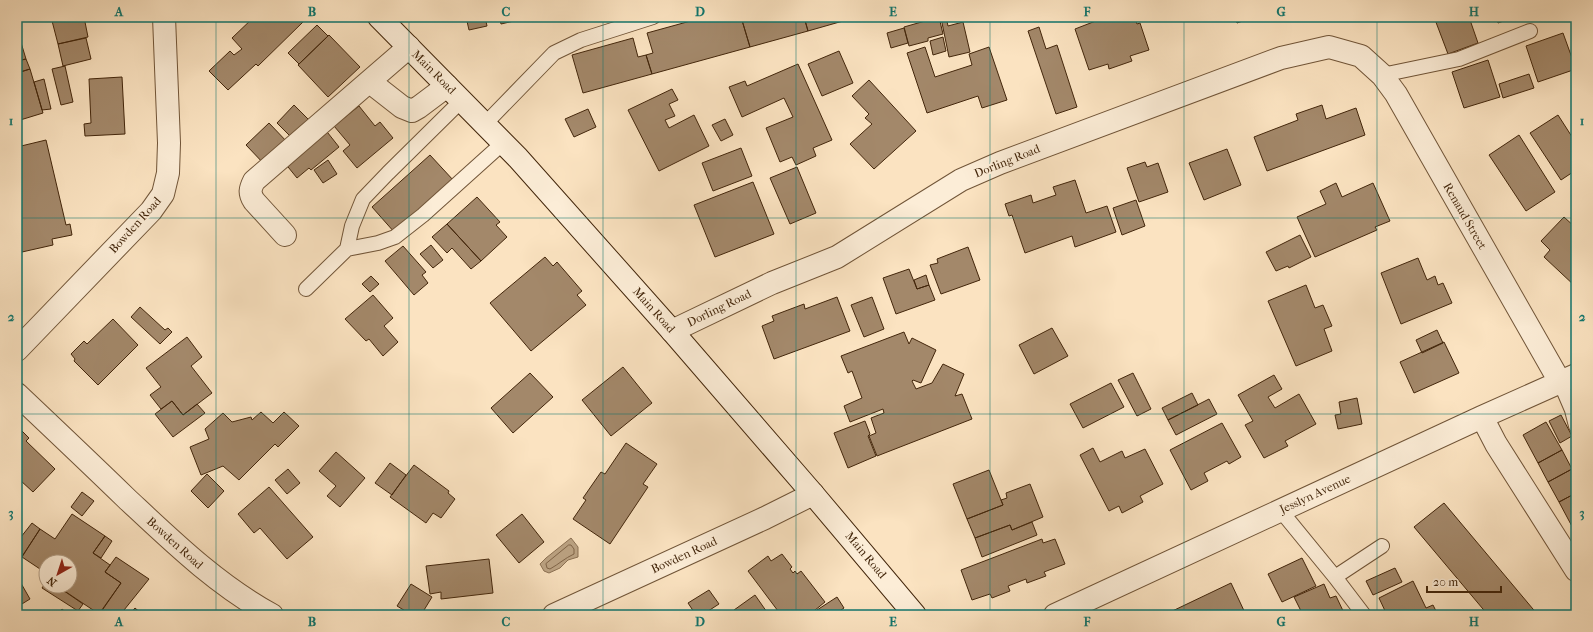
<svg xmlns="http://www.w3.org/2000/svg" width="1593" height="632" viewBox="0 0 1593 632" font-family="'IM FELL French Canon',serif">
<rect width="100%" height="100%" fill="#fbe3c1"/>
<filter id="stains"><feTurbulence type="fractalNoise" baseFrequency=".005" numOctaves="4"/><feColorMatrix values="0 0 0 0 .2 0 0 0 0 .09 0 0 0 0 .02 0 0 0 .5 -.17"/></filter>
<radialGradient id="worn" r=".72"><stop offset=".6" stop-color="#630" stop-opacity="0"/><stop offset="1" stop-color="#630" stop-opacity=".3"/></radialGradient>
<path fill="#bca383" stroke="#8c7153" d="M571,538L578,547V557L568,560L560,568L549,573L544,571L540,564L546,558Z"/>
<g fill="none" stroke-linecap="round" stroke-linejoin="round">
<path stroke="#806447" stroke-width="1" d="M569,545H571L574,549V554C565,558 559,564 550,569L547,568L546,564Z"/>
</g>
<path fill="#a3886a" stroke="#43260b" d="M51,17H84L88,37L58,44Z
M254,17H298L303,22L258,66L256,64L228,90L209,71L230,51L234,55L242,49L232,38Z
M298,17H308L303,22Z
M466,17H485L487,26L469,30Z
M499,17H531L501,24Z
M705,17H741L750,47L652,74L646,55L653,53L647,33Z
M741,17H804L808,31L750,47Z
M804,17H857L808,31Z
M939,17L943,34L928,38V41L909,46L904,27Z
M946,17L948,26L963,22L970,52L949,57L941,18Z
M1106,17H1134L1137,24L1140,23L1149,50L1130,56L1132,61L1109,69L1108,64L1089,70L1075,29Z
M1235,17H1254L1237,23Z
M1434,17H1469L1478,43L1448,54Z
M1496,17H1515L1498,23Z
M317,25L328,36L299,64L288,53Z
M1039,27L1046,49L1057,45L1077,107L1056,114L1028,31Z
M904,28L908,43L891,48L887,33Z
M1563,33L1576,69L1538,82L1526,46Z
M329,35L360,67L328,97L298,65Z
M19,36L26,59L17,61V37Z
M943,37L946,51L933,55L930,41Z
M86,38L91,59L63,66L58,44Z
M633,38L638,57L646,55L652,74L583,93L572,55Z
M925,47L935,77L972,65L969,54L989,47L1007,100L982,108L978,96L927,113L907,53Z
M839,51L853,83L822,96L808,64Z
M26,59L30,69L17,73V61Z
M1488,60L1500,97L1464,108L1452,72Z
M798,64L832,140L813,148L816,156L796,165L792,157L780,162L766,128L793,117L784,98L742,117L729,87L745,81L747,86Z
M65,66L73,102L61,105L52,69Z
M30,69L43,113L17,121V73Z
M1529,74L1534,88L1503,98L1499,84Z
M122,77L125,134L85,136L84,124L91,123L89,79Z
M44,79L51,109L42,110L34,82Z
M869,80L916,131L874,169L850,144L872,124L865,118L869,114L852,96Z
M672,89L678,100L669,104L675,116L665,120L669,128L694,115L709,146L659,171L628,110Z
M294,105L311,122L294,140L277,123Z
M1322,105L1326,119L1356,108L1365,135L1267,171L1254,137L1298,120L1296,114Z
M359,106L375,126L380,122L393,138L357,168L343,151L350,145L334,126Z
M588,109L596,127L574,137L565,119Z
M1558,115L1576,143V170L1561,180L1530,133Z
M725,119L733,135L721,141L712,125Z
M269,123L289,144L266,166L246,145Z
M324,128L339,147L311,170L309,168L297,178L284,162Z
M1519,135L1555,192L1526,211L1489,155Z
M46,140L66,225L70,224L72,235L52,239L53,245L22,252L17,233V147Z
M741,148L752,176L713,191L702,163Z
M1227,149L1241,185L1204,200L1189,163Z
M430,155L454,181L395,233L372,207Z
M328,160L337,174L323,183L314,170Z
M1145,162L1147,167L1158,163L1168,192L1139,202L1127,168Z
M797,167L816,213L790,224L770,178Z
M1075,180L1086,213L1107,206L1116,232L1075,247L1072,236L1025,253L1012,215L1009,216L1005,204L1031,195L1033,203L1056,195L1053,187Z
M753,182L774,234L715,257L694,205Z
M1336,183L1342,197L1373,183L1390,221L1375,227L1377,230L1315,257L1297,217L1326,204L1320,191Z
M477,197L500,222L496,225L507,237L481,261L447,224Z
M1136,200L1145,226L1122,235L1113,208Z
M1564,217L1576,228V287L1544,257L1550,250L1541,241Z
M447,224L481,261L471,269L452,248L447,253L432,237Z
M1300,235L1311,257L1289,268L1288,266L1276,271L1266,252Z
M431,245L443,260L433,268L420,254Z
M403,246L426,272L422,275L428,283L414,295L385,261Z
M968,247L980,280L941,294L930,265L938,263L937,259Z
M545,257L553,266L557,262L582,291L577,295L586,305L531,351L490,303Z
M1418,258L1427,280L1435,276L1438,285L1443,283L1452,303L1401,324L1381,273Z
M909,269L917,289L929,285L935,300L896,314L883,278Z
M926,275L929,285L917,289L914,280Z
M371,276L379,284L370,292L362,284Z
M1306,285L1315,308L1323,305L1332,326L1324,329L1332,351L1296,366L1268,301Z
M373,295L393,318L384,326L398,342L383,356L369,339L366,341L345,319Z
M837,297L850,331L774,359L762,326L774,321L772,316L804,304L805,309Z
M872,297L884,329L864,337L851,305Z
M140,307L165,330L168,328L172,332L160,344L131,317Z
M113,319L138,345L98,385L74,361L75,359L71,354L84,341L87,344Z
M1052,328L1068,356L1034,374L1019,345Z
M1437,330L1443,343L1422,353L1416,340Z
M904,332L909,344L912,338L936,350L921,383L913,380L912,381L916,389L932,383L943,364L964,374L955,396L962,394L972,419L877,456L869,436L876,433L871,418L884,413L883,409L850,422L844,406L862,398L852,371L848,373L841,356Z
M187,337L202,357L191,366L212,393L183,415L172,401L161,409L150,395L161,387L146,368Z
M1444,342L1459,373L1414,393L1400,362Z
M623,367L652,403L611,436L582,400Z
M530,373L553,397L513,433L491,408Z
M1133,373L1151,409L1137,416L1118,380Z
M1274,375L1282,389L1268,397L1275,408L1299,394L1316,424L1285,441L1288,446L1264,458L1245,425L1253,421L1238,395Z
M1111,383L1124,407L1083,428L1070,404Z
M1192,393L1198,405L1168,420L1162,408Z
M1357,398L1362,424L1338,429L1335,415L1341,414L1339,402Z
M1209,399L1217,414L1176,435L1168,420Z
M172,401L183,415L197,404L205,413L173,437L155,414Z
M261,412L273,423L284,412L299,426L278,447L275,444L239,480L223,466L201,475L190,447L209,439L205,429L223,413L232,422L251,417L252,420Z
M1561,415L1572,436L1560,443L1549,421Z
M865,421L870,434L868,436L876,456L848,468L834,433Z
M1546,422L1562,450L1538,463L1523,435Z
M1222,423L1241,457L1229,464L1227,461L1204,473L1208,481L1191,490L1170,450Z
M17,429H20L29,438L26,441L55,469L33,492L20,480L17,483Z
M626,443L657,464L643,484L648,487L610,544L573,519L586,500L583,498L601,472L605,474Z
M1093,448L1100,462L1122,451L1125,458L1145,449L1163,484L1140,496L1143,502L1122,513L1119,506L1109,511L1080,455Z
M1562,450L1572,469L1548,482L1538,463Z
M336,452L365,478L340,507L327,496L336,486L319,471Z
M390,463L406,475L392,495L375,483Z
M414,465L449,491L448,493L455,499L441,518L433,513L426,523L390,497Z
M288,469L300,483L287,494L275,480Z
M1572,469L1576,477V493L1559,502L1548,482Z
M989,470L1003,505L967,519L953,484Z
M207,474L224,491L208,508L191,491Z
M1030,484L1043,517L1012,530L1010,525L975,538L967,519L1003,505L1001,500L1007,498L1006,493Z
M269,487L313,537L287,559L260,528L254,533L238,514Z
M82,492L94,501L82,516L71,507Z
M1576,493V531L1575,532L1559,502Z
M1444,503L1538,615H1488L1414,527Z
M72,514L105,536L93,553L110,565L105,572L121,583L99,614L57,586H70V562H46V573L22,557L40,529L55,539Z
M522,514L544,542L519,563L496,535Z
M1032,522L1037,535L982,557L975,538L1010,525L1012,530Z
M32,523L40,529L19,561L17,559V542Z
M105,536L112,541L101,558L93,553Z
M1042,539L1043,543L1055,539L1065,564L1044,572L1046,576L1027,583L1026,579L1008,586L1010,591L992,598L990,594L972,600L961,570Z
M782,554L792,567L790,569L793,573L795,571L797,574L801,571L825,602L809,615H781L748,571L768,556L771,561Z
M116,557L149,579L120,615H105L101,612L121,583L105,572Z
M1302,558L1316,586L1282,602L1268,574Z
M489,559L493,593L441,599V592L430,594L426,566Z
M1395,568L1402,582L1373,595L1366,581Z
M18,578L30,599L17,607V579Z
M1413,581L1426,608L1433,605L1438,615H1387L1379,598Z
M46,582V586H57L83,604L78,611L42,588Z
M1231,583L1246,615H1164Z
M411,584L432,597L421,615H412L397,606Z
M1324,584L1330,598L1336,596L1345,615H1303L1294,597Z
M709,590L719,604L702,615H696L688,603Z
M755,595L769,615H738L734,610Z
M837,597L844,608L834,615H821L817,610Z
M135,608L143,615H129Z
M62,609L69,615H57Z"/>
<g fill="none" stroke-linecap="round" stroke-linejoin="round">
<g stroke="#715538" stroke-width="16">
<path id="service" d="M1382,75L1459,59L1530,31
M485,124L554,53L581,40L653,17
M347,249L378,243L395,237L423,215L503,143
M306,289L347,249L352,226L363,199L388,173L462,100
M1560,382L1572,410L1576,426
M1281,511L1335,577L1364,615
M1335,577L1382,546"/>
</g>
<g stroke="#715538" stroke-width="24">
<path id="minor" d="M370,82L402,107L412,111L419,107L447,86
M285,235L254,201C249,193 250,189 254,181L409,47
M672,331L772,283L837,257L961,180L1000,163L1281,58L1329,47L1361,56L1382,75L1396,94L1560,382
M17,350L151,211L163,194L168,173L169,143L164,17
M17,394C54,429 91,464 127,499C173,542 217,585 272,615
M1482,417L1496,444L1576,570
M554,615L765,518L813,494
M1055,615L1482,417L1576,375"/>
</g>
<g stroke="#43260b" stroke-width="24">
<path id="secondary" d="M379,17L518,158L672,331L813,494L915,615"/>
</g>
<use href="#service" stroke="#fcedd7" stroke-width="14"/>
<use href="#minor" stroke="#fcedd7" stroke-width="22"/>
<use href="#secondary" stroke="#fcedd7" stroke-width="22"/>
</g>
<path fill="none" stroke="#0f766e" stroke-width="1" stroke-opacity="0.55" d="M216,17V615M409,17V615M603,17V615M796,17V615M990,17V615M1184,17V615M1377,17V615M17,218H1576M17,414H1576"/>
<g text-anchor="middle" stroke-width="4" stroke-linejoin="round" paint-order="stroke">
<g font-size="12" fill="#43260b" stroke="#fcedd7">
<text transform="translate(434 72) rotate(45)" y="4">Main Road</text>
<text transform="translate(1007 161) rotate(-22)" y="4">Dorling Road</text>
<text transform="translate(1465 216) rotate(60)" y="4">Renaud Street</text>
<text transform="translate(135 225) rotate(-48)" y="4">Bowden Road</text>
<text transform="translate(719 308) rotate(-26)" y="4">Dorling Road</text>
<text transform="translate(654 310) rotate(48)" y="4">Main Road</text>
<text transform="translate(1315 494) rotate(-25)" y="4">Jesslyn Avenue</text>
<text transform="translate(175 543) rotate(42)" y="4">Bowden Road</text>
<text transform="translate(684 555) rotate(-25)" y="4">Bowden Road</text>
<text transform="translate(866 555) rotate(50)" y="4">Main Road</text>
</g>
</g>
<rect width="1593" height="632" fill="none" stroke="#fbe3c1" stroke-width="44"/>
<g transform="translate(58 574) rotate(219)"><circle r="19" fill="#fcedd7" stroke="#b29d85"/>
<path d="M0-3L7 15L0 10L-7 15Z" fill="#8f2418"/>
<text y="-6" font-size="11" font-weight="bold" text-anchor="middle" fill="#43260b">N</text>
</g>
<path d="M1427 586v6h74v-6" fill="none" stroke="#43260b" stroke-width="2"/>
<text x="1433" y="586" font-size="12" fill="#43260b" stroke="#fcedd7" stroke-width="3" paint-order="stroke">20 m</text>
<rect x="22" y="22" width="1549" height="588" fill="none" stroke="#0f766e" stroke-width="1.5"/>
<g font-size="13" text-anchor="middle" font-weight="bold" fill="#0f766e">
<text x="119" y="16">A</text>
<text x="312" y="16">B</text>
<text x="506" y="16">C</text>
<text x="700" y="16">D</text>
<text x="893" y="16">E</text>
<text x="1087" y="16">F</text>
<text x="1281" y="16">G</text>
<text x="1474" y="16">H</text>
<text x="11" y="125">1</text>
<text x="1582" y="125">1</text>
<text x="11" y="321">2</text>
<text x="1582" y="321">2</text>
<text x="11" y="517">3</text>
<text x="1582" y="517">3</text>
<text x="119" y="626">A</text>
<text x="312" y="626">B</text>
<text x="506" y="626">C</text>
<text x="700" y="626">D</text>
<text x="893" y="626">E</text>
<text x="1087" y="626">F</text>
<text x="1281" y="626">G</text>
<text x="1474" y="626">H</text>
</g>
<rect width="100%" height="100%" filter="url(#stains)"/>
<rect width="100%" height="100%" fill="url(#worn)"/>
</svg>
